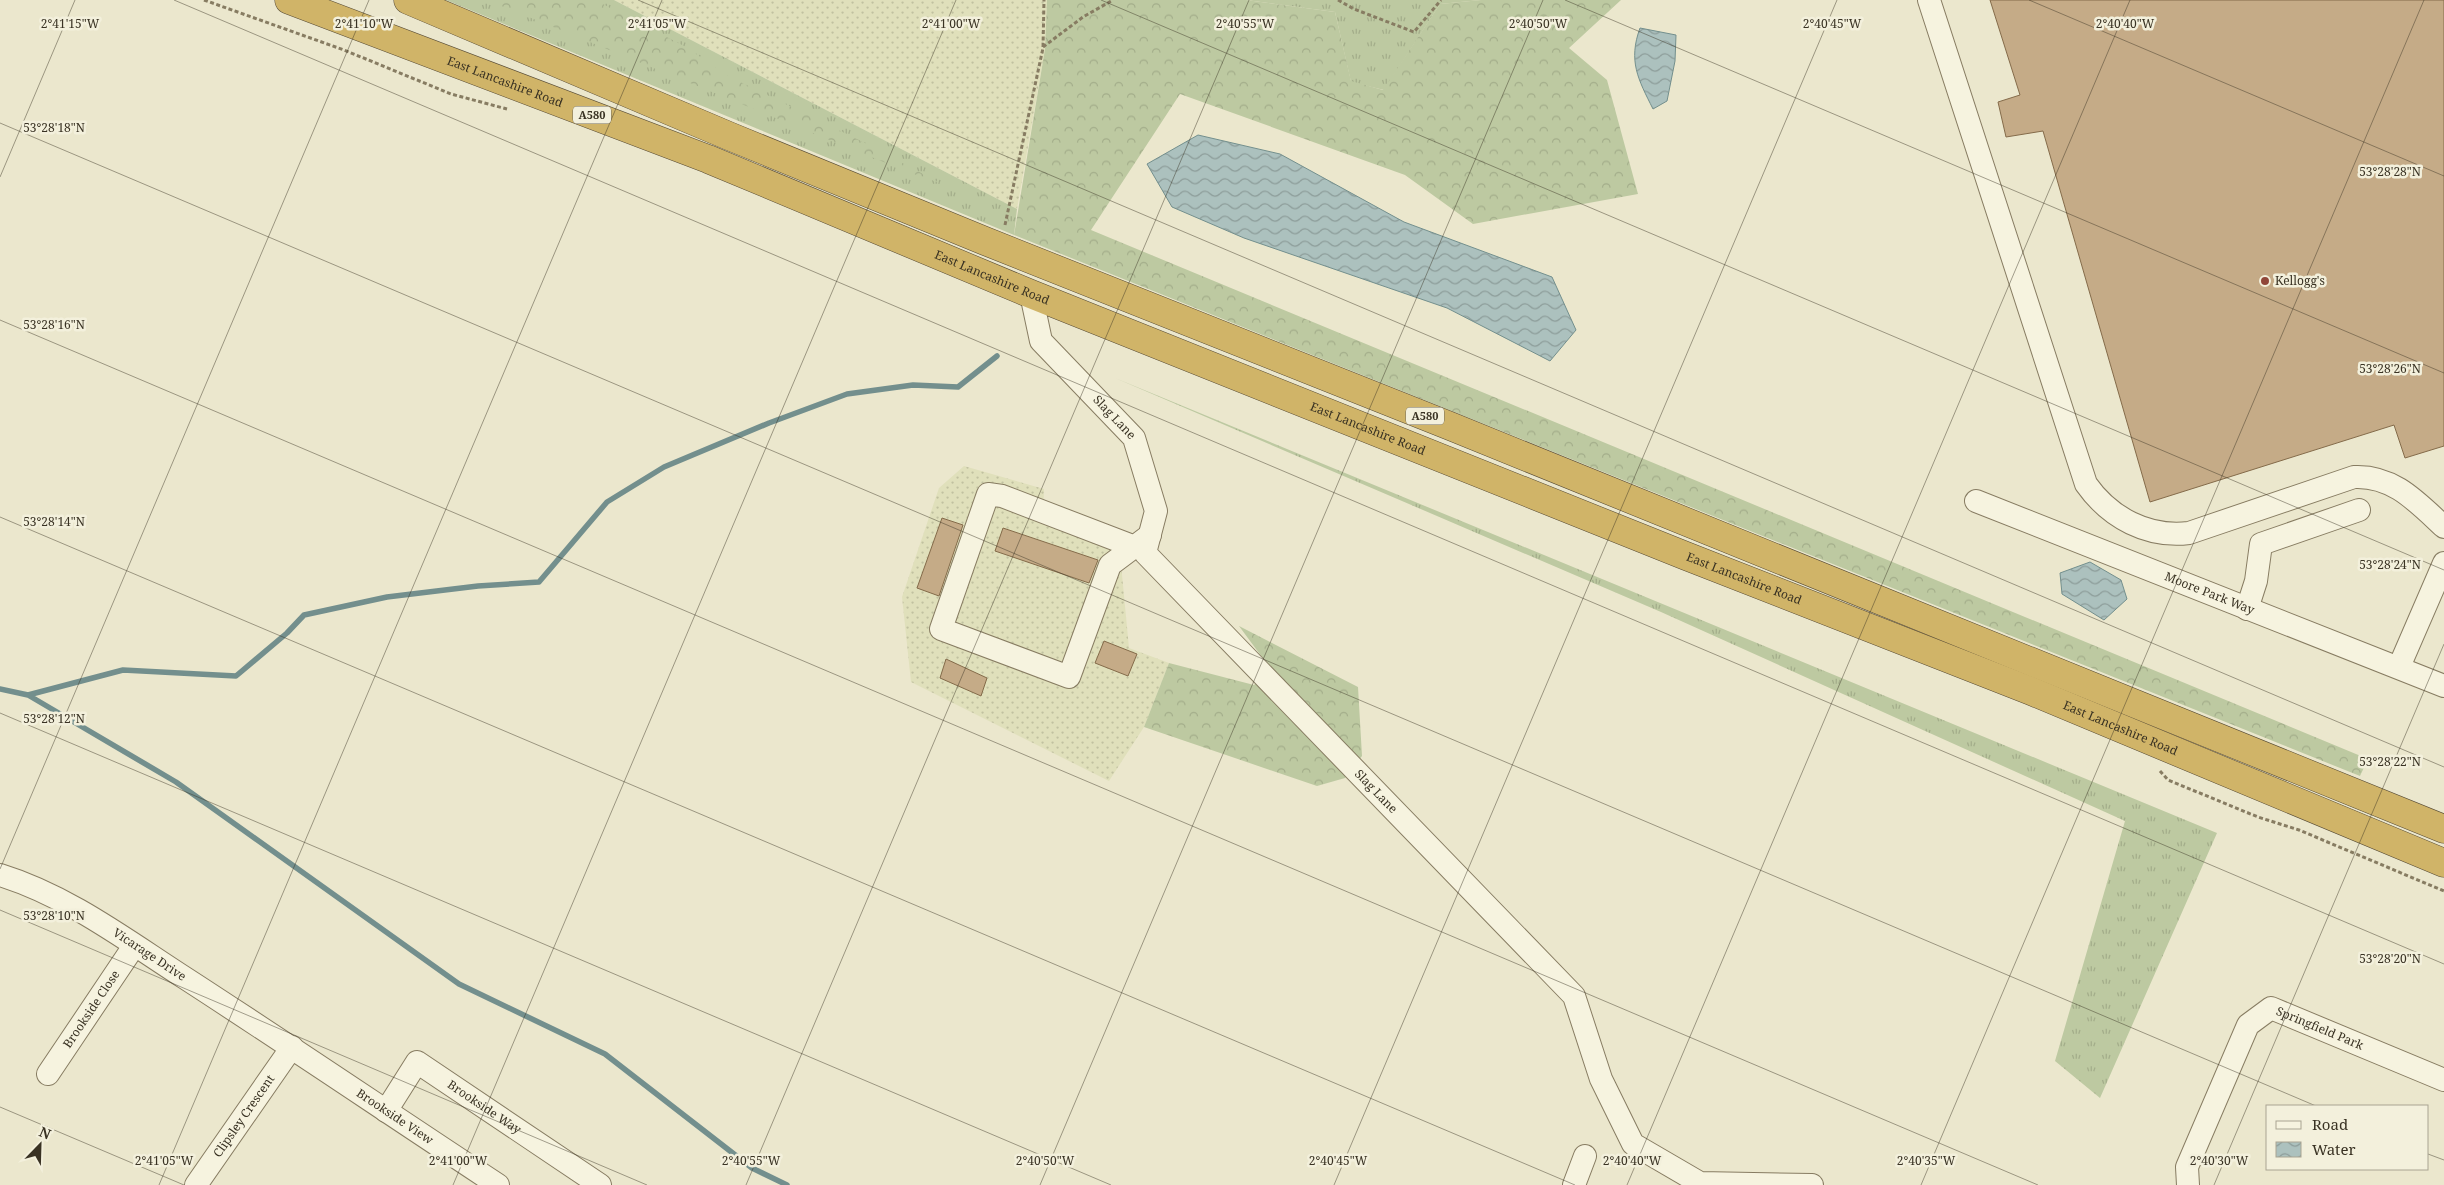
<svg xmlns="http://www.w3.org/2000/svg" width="2444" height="1185" viewBox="0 0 2444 1185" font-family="'Noto Serif',serif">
<defs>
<pattern id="farmland-dots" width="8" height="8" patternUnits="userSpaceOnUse" patternTransform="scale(1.25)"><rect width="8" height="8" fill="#e0e0bb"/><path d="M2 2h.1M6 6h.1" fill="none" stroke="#c1c1a0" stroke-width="1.8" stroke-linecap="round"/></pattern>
<pattern id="grass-tufts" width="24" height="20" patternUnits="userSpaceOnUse" patternTransform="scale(1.25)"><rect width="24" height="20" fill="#bdc9a1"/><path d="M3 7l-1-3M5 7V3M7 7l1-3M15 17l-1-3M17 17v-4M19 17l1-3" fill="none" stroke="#a3ad8a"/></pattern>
<pattern id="forest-crowns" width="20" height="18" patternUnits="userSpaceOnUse" patternTransform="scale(1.25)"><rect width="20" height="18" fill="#bdc9a1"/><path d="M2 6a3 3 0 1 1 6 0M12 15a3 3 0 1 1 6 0" fill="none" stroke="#a3ad8a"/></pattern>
<pattern id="water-waves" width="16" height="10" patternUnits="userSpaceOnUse" patternTransform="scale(1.25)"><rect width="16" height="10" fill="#acc1be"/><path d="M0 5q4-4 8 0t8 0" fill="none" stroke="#8d9d9a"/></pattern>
</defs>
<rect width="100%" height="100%" fill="#ebe7cd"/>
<path fill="url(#farmland-dots)" d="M614,0H1047L1045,49L1017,209Z
M964,466L1044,489L1043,517L1119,543L1129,648L1169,663L1144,727L1109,781L911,682L902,597L939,488Z"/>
<path fill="url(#grass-tufts)" d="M446,0H614L1017,209L1014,235Z
M1246,0H1481L1440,4L1384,90L1351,82L1335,12Z
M1115,378L2217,833L2100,1098L2055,1061L2125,821L1661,612Z"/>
<path fill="url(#forest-crowns)" d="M487,0H595L686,47L728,76L863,142L940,183L908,172Z
M1047,0H1246L1335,12L1351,81L1383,90L1440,4L1481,0H1621L1569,48L1607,80L1638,194L1473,224L1405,175L1180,94L1091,230L2368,759L2360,776L1014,235L1045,49Z
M1239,626L1358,687L1362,756L1345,778L1317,786L1144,727L1169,663L1254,685L1270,668Z"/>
<path fill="url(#water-waves)" stroke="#738f8d" d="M1640,28L1676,35L1675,61L1667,101L1653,109C1638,79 1628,61 1640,28Z
M1198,135L1280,154L1404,222L1552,277L1576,330L1550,361L1447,308L1244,238L1172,207L1147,164Z
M2090,562L2121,580L2127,599L2104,620L2062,594L2060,573Z"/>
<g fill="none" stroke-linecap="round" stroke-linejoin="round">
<path stroke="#738f8d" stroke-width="5.5" d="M0,689L28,695L176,782L459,984L605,1054L752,1168L787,1185
M28,695L123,670L236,676L287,633L304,615L387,597L478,586L539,582L607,502L664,467L769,423L847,394L913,385L958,387L997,356"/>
</g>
<path fill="#c5ab87" stroke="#846b4a" d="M1990,0H2444V446L2405,458L2394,425L2150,502L2043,131L2006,137L1998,102L2020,95Z
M942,518L963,525L939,596L917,588Z
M1003,528L1098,560L1089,583L995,551Z
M1104,641L1137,654L1128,676L1095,663Z
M946,659L987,678L981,696L940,678Z"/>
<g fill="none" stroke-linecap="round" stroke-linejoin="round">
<g stroke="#877c62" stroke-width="24">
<g id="minor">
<path d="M1929,0L2086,484C2110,518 2148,538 2189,533L2354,477C2393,475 2417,502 2444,527"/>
<path id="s1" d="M1031,294L1041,341L1134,438L1156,511L1145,553L1574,996L1601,1079L1633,1144L1700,1183L1812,1185"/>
<path id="s2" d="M1976,501L2444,686"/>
<path d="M1135,547L1002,496L988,494L941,629L1069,677L1110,565L1150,535"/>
<path d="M2247,609L2256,581L2261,544L2359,510"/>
<path d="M2399,667L2444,563"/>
<path id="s3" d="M0,875C68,896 126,940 185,978C290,1046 393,1116 498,1185"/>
<path id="s4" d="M48,1074L134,946"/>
<path id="s5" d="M386,1111L417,1062L600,1185"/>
<path id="s6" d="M196,1185L292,1047"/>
<path d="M1574,1185L1585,1156"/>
<path id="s7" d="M2188,1185L2187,1167L2248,1025L2271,1008L2444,1080"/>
</g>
</g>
<g stroke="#564a35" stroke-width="29">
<g id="highway">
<path id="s8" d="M289,0L708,159L1031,294L1686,556L2031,691L2444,863"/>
<path d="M408,0L729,136L985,241L1450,426L2444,829"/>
</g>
</g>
<path stroke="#877c62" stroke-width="3" stroke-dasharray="4 2.5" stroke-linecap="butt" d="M204,0L344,50L451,94L507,109
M1338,0L1354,9L1414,32L1441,0
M1043,47L1083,17L1113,0
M1005,225L1043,48L1044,0
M2160,771L2168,780L2258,817L2299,830L2444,891"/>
<use href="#minor" stroke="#f6f3df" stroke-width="22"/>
<use href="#highway" stroke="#d0b468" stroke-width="28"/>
</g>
<path fill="none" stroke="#393223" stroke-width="1" stroke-opacity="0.45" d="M174,0L2444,964M638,0L2444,767M1101,0L2444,570M1565,0L2444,373M2029,0L2444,176M0,123L2316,1106M0,177L75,0M0,320L2038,1185M0,517L1575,1185M0,713L1111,1185M0,869L369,0M0,910L647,1185M0,1107L184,1185M2428,1154L2444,1160M159,1185L662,0M453,1185L956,0M746,1185L1249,0M1040,1185L1543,0M1334,1185L1837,0M1627,1185L2130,0M1921,1185L2424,0M2214,1185L2444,644"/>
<circle fill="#904638" stroke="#f3f0dc" stroke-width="2" cx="2265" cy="281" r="5"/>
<g text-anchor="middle" stroke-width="5" stroke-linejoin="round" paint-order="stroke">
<g fill="#f3f0dc" stroke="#716b5a" stroke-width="1">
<rect x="573" y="106.5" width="38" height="17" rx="4"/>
<rect x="1406" y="407.5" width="38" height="17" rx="4"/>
</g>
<g font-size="11" font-weight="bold" fill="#393223">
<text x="592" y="119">A580</text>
<text x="1425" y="420">A580</text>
</g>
<g font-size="12" fill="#393223" stroke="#f3f0dc">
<text dy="4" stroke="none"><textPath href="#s8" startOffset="231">East Lancashire Road</textPath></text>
<text dy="4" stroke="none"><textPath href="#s8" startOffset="756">East Lancashire Road</textPath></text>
<text dy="4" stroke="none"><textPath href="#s1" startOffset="154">Slag Lane</textPath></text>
<text dy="4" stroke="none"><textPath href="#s8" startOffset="1161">East Lancashire Road</textPath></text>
<text dy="4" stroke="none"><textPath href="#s8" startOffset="1566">East Lancashire Road</textPath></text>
<text dy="4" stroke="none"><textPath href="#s2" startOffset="251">Moore Park Way</textPath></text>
<text dy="4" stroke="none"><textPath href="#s8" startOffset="1971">East Lancashire Road</textPath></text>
<text dy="4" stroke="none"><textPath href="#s1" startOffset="634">Slag Lane</textPath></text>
<text dy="4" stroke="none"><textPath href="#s3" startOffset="170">Vicarage Drive</textPath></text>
<text dy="4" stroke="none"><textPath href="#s4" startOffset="78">Brookside Close</textPath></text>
<text dy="4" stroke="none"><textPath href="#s7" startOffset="254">Springfield Park</textPath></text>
<text dy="4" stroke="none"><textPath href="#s5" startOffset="139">Brookside Way</textPath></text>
<text dy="4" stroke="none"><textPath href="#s6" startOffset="84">Clipsley Crescent</textPath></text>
<text dy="4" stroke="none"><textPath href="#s3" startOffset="464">Brookside View</textPath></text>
</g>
<g font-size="12" fill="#393223" stroke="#f3f0dc" text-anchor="start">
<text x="2275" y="285">Kellogg's</text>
</g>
</g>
<g font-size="12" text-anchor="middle" fill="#393223" stroke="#f3f0dc" stroke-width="5" stroke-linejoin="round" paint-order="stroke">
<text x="70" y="28">2°41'15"W</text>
<text x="364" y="28">2°41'10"W</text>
<text x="657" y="28">2°41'05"W</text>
<text x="951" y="28">2°41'00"W</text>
<text x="1245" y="28">2°40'55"W</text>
<text x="1538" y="28">2°40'50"W</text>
<text x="1832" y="28">2°40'45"W</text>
<text x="2125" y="28">2°40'40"W</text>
<text x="54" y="132">53°28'18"N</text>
<text x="2390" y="176">53°28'28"N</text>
<text x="54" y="329">53°28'16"N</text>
<text x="2390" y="373">53°28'26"N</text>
<text x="54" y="526">53°28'14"N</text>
<text x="2390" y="569">53°28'24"N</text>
<text x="54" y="723">53°28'12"N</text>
<text x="2390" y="766">53°28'22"N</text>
<text x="54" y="920">53°28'10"N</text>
<text x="2390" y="963">53°28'20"N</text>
<text x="164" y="1165">2°41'05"W</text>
<text x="458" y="1165">2°41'00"W</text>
<text x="751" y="1165">2°40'55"W</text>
<text x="1045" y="1165">2°40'50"W</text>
<text x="1338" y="1165">2°40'45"W</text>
<text x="1632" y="1165">2°40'40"W</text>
<text x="1926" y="1165">2°40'35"W</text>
<text x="2219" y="1165">2°40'30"W</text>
</g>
<rect x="2266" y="1105" width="162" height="65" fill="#f3f0dc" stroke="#a9a492"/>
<rect x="2276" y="1121" width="25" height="8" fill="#f6f3df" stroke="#a9a492"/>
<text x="2312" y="1130" font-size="15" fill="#393223">Road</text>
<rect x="2276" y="1142" width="25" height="15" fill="url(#water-waves)" stroke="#a9a492"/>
<text x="2312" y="1155" font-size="15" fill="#393223">Water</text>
<g transform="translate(40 1145) rotate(23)" stroke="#f3f0dc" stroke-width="4" paint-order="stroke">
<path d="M0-4L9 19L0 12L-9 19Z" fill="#393223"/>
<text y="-8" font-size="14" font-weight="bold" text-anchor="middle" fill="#393223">N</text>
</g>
</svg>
